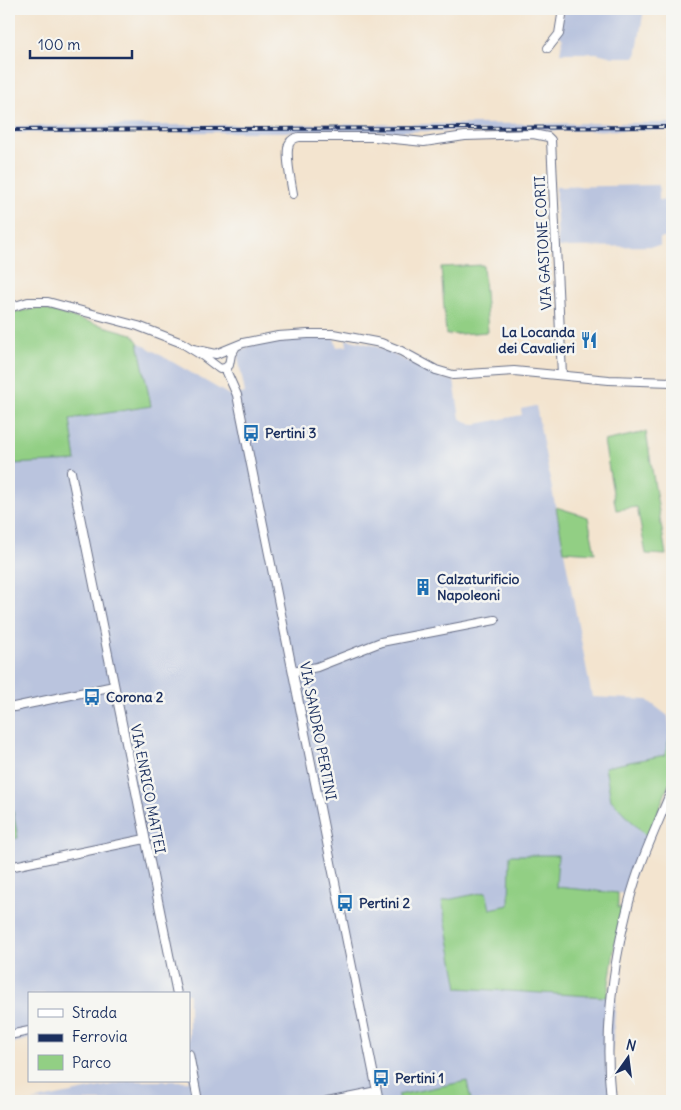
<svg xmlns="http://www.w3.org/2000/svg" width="681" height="1110" viewBox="0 0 681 1110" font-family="Delius,sans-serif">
<rect width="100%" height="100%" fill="#f6f6f2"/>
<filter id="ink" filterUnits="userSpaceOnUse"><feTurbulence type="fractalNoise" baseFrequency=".02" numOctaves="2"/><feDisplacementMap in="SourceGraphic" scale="10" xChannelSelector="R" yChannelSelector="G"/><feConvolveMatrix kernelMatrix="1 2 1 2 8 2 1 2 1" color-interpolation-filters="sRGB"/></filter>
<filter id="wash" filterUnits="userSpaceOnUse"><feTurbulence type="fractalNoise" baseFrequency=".0096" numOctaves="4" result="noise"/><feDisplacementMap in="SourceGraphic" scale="20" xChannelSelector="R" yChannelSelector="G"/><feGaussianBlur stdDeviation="1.12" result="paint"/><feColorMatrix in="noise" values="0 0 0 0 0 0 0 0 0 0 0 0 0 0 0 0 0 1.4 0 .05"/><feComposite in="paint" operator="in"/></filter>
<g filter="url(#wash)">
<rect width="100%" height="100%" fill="#f3e4cf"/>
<path fill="#bac4de" d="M563,9H644L636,57H613L597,53H560L563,38L559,34Z
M672,123V130L9,133V126Z
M659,185V200L666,201L667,238H660V246L558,247L556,187Z
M303,338H334L337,347L347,346L346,339L376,346L442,378L454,381L460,418L472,425L522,415L521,409L536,406L592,697L647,700L668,716L670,734L648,838L640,857L628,894L555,887L510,855L509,905L490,909L486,892L442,901L459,988L616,998L612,1054L615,1101H32L130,1081H189V994H29V1039L9,1044V554L13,553L9,533V464L75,461L69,419L151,406L138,342L231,396L245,393L238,357L241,351L251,345L280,339Z"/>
<path fill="#92cf84" stroke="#567f71" d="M483,265L488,332L446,335L441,267Z
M40,308L132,334L138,342L151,406L70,419L76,461L9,464V315L15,312Z
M646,432L666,555L646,554L637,507L616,510L604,441Z
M556,507L588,517L595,553L564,551Z
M669,739L672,740V776L648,838L611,800L605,767L665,755Z
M9,791L18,838L9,840Z
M510,855H558L556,887L618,893V908H623L615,944L607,997L458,988L442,901L486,892L490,909L509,905Z
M467,1081L471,1101H399L398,1095Z"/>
</g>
<g filter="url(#ink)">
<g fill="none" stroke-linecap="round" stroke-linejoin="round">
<g stroke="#676e86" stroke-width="10">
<path id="street" d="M548,48L559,34L563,9
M293,194C291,181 285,155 289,144C291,139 295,138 299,137H375L424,142L465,136L533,134L548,137L551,140L562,375
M9,308L28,302H48L138,326L182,343L203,356L220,369L225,368L229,365L231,354L235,348
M193,349L216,354L243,343L278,336L308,334H333L381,343L401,351L436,370L453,375L514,371L609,380L672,382
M225,368L237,395L379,1101
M71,472L177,994
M293,672L317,667L381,642L495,620
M9,708L114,686
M9,867L145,839
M9,1035L29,1031
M189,1054L198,1101
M327,1101L377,1091
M611,1101C604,1035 612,967 629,902C639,863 657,826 672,789"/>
</g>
<use href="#street" stroke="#fff" stroke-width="8"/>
<g stroke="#1b2f5e" stroke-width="4">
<path id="rail" d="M9,130L672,127"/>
</g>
<use href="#rail" stroke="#f6f6f2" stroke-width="2" stroke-dasharray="5.5" stroke-linecap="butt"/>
</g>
</g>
<defs>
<g id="restaurant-bare" transform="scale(1.35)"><path d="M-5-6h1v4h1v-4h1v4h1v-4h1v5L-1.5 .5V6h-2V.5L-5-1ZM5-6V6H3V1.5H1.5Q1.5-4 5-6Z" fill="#1f6fb2" stroke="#f6f6f2" stroke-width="2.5" paint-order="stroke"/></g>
<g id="bus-bare" transform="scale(1.35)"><path d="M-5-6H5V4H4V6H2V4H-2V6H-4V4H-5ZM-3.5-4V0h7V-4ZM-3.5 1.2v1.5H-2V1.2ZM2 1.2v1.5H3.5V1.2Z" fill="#1f6fb2" stroke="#f6f6f2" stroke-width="2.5" paint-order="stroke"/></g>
<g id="building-bare" transform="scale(1.35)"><path d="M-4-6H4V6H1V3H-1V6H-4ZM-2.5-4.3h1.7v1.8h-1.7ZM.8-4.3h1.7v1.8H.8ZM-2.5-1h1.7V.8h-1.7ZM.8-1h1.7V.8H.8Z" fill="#1f6fb2" stroke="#f6f6f2" stroke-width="2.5" paint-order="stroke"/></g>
</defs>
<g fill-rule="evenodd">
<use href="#restaurant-bare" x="589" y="340"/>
<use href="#bus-bare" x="251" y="433"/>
<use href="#building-bare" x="423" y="587"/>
<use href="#bus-bare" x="92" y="697"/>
<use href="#bus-bare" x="345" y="903"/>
<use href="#bus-bare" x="381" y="1078"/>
</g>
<g text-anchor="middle" stroke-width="5" stroke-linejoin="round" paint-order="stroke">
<g font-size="14" fill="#1b2f5e" stroke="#f6f6f2">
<text transform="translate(543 243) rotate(-93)" y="5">VIA GASTONE CORTI</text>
<text transform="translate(318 731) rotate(79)" y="5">VIA SANDRO PERTINI</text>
<text transform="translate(148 789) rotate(79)" y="5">VIA ENRICO MATTEI</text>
</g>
<g font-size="14" font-weight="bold" fill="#1b2f5e" stroke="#f6f6f2" text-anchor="start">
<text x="575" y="337" text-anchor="end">La Locanda<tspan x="575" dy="16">dei Cavalieri</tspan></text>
<text x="265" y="438">Pertini 3</text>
<text x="437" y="584">Calzaturificio<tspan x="437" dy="16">Napoleoni</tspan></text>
<text x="106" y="702">Corona 2</text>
<text x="359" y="908">Pertini 2</text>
<text x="395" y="1083">Pertini 1</text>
</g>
</g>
<rect width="681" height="1110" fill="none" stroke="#f6f6f2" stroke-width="30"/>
<rect x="28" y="992" width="162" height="90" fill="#f6f6f2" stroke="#9ea6b7"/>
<rect x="38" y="1009" width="25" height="8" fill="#ffffff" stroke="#9ea6b7"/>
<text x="72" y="1018" font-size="15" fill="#1b2f5e">Strada</text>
<rect x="38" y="1034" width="25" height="8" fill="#1b2f5e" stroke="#9ea6b7"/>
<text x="72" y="1042" font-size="15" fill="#1b2f5e">Ferrovia</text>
<rect x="38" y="1055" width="25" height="15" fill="#92cf84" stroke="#9ea6b7"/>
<text x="72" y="1068" font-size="15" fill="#1b2f5e">Parco</text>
<g transform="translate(628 1058) rotate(14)" stroke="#f6f6f2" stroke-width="4" paint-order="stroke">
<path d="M0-4L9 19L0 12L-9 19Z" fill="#1b2f5e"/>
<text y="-8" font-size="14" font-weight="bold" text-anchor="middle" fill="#1b2f5e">N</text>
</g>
<path d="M30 50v8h102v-8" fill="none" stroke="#1b2f5e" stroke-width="2.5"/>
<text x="38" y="50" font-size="15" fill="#1b2f5e" stroke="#f6f6f2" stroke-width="4" paint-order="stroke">100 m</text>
</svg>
